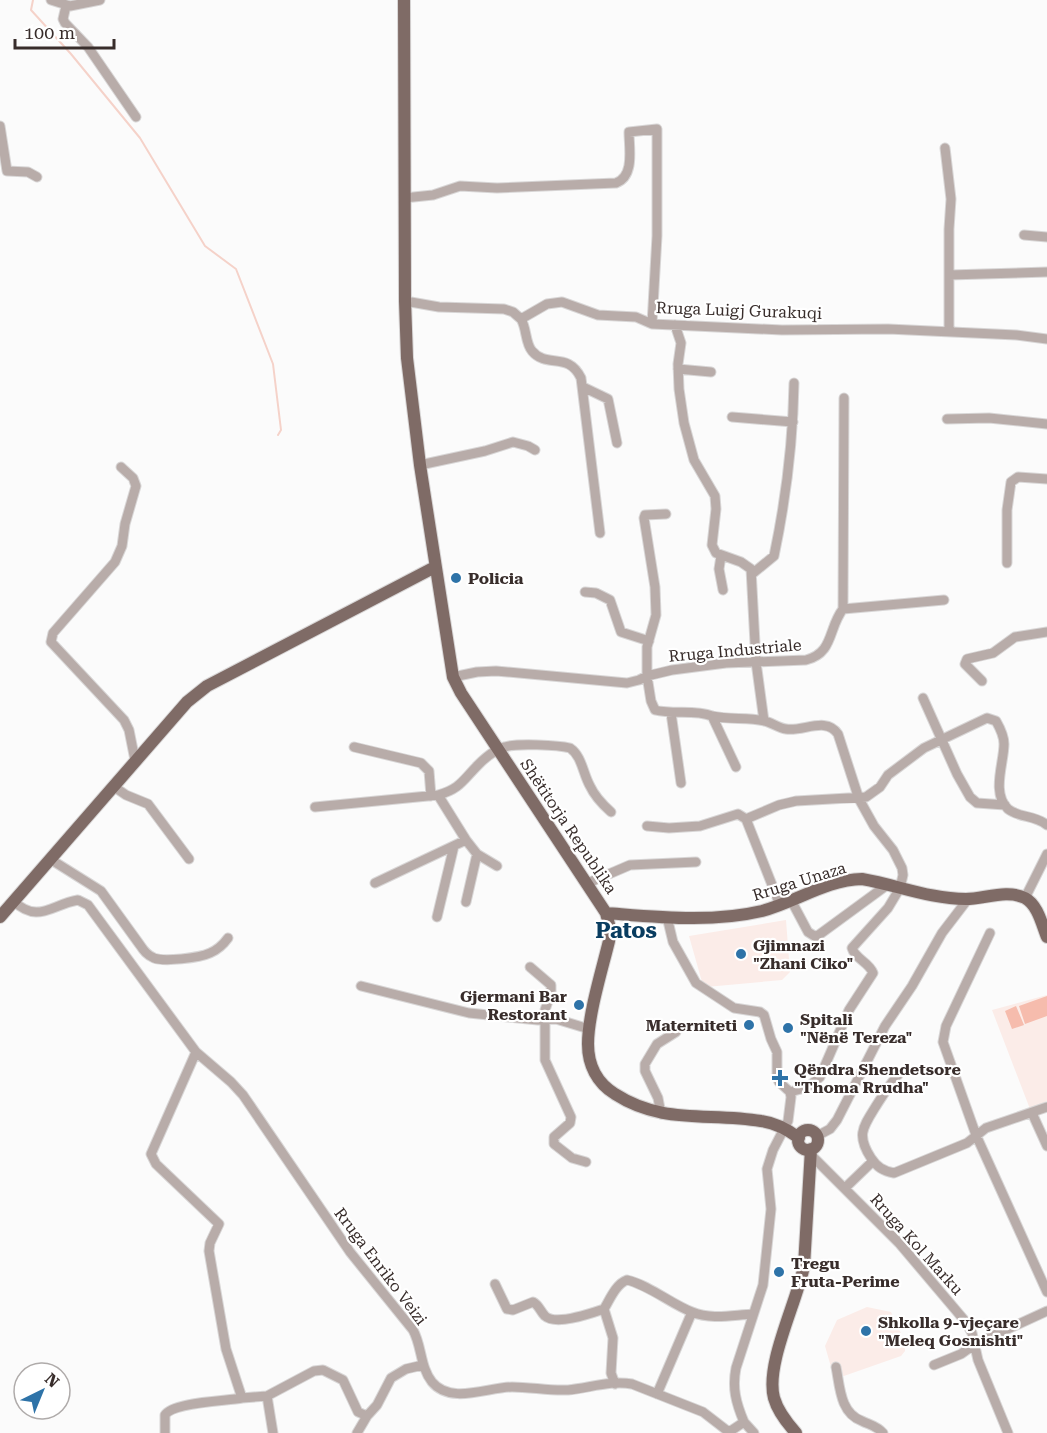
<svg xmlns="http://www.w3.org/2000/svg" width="1047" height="1433" viewBox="0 0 1047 1433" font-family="'Roboto Serif',serif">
<rect width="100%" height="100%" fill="#fbfbfb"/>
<path fill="#fbece8" d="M786,920L790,972L782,980L706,987L702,982L689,936Z
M1047,995V1101L1030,1109L992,1010Z
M867,1307L891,1312L905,1342V1351L901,1356L841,1377L837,1365L831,1367L825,1346L837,1320Z"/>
<path fill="#f6bcad" d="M1047,996V1016L1025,1024L1019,1006Z
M1016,1006L1024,1025L1012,1029L1005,1011Z"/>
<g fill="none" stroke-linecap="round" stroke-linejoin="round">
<path stroke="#f5d2c9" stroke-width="2" d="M33,0L31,10L71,54L140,138L205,246L236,269L273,364L281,430L278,435"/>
<g stroke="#d8d6d6" stroke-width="11">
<path id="minor" d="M51,0L70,6L100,0
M66,6L63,19L65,23L88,47L136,117
M0,126L7,171L28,172L37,177
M945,148L951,199L949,229V332
M404,198L433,195L460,186L497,188L616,183C635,176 629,148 629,132L657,129V236L652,324
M1024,235L1047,237
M949,275L1047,272
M405,301L439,307L504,309L513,312L521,319L547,304L562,302L598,315L636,317L652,324L782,330L888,329L1016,335L1047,339
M521,319C527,329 525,343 532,351C547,369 568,351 581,378L600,533
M675,325L681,343L678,364L679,389L684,423L694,460L715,496L716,509L712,545L716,553L741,562L751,569L756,662L764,721
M678,369L711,372
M583,387L608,399L617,443
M732,417L793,422
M947,419L989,418L1047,424
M420,465L485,451L513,442L528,446L535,450
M121,467L133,478L136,486L125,524L122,546L115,562L53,633L51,642L124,720L129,730L135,760
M721,556L719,569L723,590
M1007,563V510L1011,482L1018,477L1047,479
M752,574L774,556C786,499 793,441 794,383
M585,592L596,593L610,600L621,632L649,641
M843,609L944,600
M453,677L477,672L496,671L627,683L639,680L647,676V647L656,615L655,587L644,518L645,515L666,514
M982,681L965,664L967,659L993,653L1015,637L1047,632
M923,698L957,774L970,797L977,803L1005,805
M671,713L681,783
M712,716C730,720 748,717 764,721C771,722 778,728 786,729C803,732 826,716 838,734L859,799L874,826L893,850L902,868L903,875L900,888L888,908L852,948C855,959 869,962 873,973L849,1010L820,1077L808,1087L790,1092
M354,747L421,763L429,771L431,796
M736,767L712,716C694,709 674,715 655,710L651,701L647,676L672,670L726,663L806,660C834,653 828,628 843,609L844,398
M113,786L126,795L148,804L189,859
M438,795L466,840L477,854L497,866
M315,807L438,795C460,789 463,780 478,765C485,758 495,749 505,747C516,743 558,745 570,748C582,756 583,774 590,786C595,797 602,804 611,812
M746,819L779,805L796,801L866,797L880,787L888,775L924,748L987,718L996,721C1000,728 1004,736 1004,744C1004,763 991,793 1008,809C1019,818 1035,815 1047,825
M746,819L780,905
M647,826L669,828L700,826L738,814L746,819
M50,859L101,891L140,945C144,951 147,955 154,958C164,962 199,958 210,953C217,950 223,945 228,938
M375,883L466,840
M588,883L630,865L696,862
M1025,898L1047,854
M791,900L808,932L816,937L887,885
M13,901C39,924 50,905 78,900L88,905L196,1052L231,1082L243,1095L350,1252L413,1330C422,1346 420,1367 432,1382C451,1405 488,1387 512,1387C531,1387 549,1391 568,1390C589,1388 612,1380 632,1384L703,1412L729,1432L744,1422C736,1403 732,1388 736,1368L763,1285L771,1209L767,1169L773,1150L788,1121L791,1097L790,1092L779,1082L777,1077V1052L771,1039L764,1015L760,1012L734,1008L696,983L673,942L667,917
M466,902L477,854
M437,917L454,846
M990,933L946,1026L943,1042L976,1135L1047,1292
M530,967L551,985V992L545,1010V1060L571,1117L570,1123L554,1137V1144L572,1158L586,1162
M361,986L469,1013L538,1020L556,1019L589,1029
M196,1052L151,1154L156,1164L219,1224L210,1243L209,1251L226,1349L242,1398L267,1396L314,1371L323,1370L343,1380L358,1412L367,1416
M898,1075C889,1085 883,1095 876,1106C863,1127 856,1135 871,1158C877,1167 883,1171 894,1173L967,1143L986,1128L1047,1107
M1032,1113L1047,1146
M661,1114L658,1098L645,1071V1064L657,1044L676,1032
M817,1136L830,1129L837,1120L885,1026L912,986L942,933L968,899
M811,1155L899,1243L965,1321L972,1333L978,1360L1008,1433
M845,1188L873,1161
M495,1284L507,1309L513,1310L533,1302C539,1305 540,1311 545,1316C556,1326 592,1313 604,1309C610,1299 616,1284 627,1280C649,1285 671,1304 692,1312C712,1320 732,1315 753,1314
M604,1309L613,1338L611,1373L615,1384
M934,1365L961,1354L975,1344L1047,1311
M836,1367C840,1387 840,1413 862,1421C870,1425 877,1426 883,1433
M657,1394L692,1312
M267,1396L273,1433
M744,1422L754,1433
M165,1433V1415C172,1402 227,1401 242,1398
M357,1433L367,1416L377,1405L391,1378L406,1369L423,1365"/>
</g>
<g stroke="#d8d6d6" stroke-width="14">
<path id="major" d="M404,0L405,301L407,358L420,465L453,677L461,693L606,913L610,928L609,941C602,970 588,1015 588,1044C588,1065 597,1083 615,1094C663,1125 709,1112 761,1121C776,1123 787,1129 799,1138
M606,913C658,917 711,923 762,911C796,902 826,880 862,879C897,885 930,899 966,899C984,899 1007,889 1025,898C1038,905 1042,925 1047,937
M0,917L187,702L207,686L435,567
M798 1140a10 10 0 1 1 20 0a10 10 0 1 1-20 0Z
M796,1433C787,1423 778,1412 774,1398C765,1364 797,1302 804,1266L811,1149"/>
</g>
<use href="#minor" stroke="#b8aca9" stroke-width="9"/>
<use href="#major" stroke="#7f6b66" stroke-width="12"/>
</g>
<g fill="#2e73a8" stroke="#fff" stroke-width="2">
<circle cx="456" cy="578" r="6"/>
<circle cx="741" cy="954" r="6"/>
<circle cx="579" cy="1005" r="6"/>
<circle cx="749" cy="1025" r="6"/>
<circle cx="788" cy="1028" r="6"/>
<path d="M777 1069h6v6h6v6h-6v6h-6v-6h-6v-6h6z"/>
<circle cx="779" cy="1272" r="6"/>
<circle cx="866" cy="1331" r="6"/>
</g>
<g text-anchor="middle" stroke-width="4.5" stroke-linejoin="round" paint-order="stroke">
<g font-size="16" fill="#382d2b" stroke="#fff">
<text transform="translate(739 310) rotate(2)" y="6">Rruga Luigj Gurakuqi</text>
<text transform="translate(735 650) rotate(-5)" y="6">Rruga Industriale</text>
<text transform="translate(569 826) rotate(56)" y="6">Shëtitorja Republika</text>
<text transform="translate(799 881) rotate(-17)" y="6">Rruga Unaza</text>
<text transform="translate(917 1244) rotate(48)" y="6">Rruga Kol Marku</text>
<text transform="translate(381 1266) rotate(53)" y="6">Rruga Enriko Veizi</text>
</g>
<g font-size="16" font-weight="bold" fill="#382d2b" stroke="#fff" text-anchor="start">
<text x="468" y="584">Policia</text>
<text x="753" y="951">Gjimnazi<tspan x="753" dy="18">"Zhani Ciko"</tspan></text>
<text x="567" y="1002" text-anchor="end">Gjermani Bar<tspan x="567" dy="18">Restorant</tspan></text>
<text x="800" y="1025">Spitali<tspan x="800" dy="18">"Nënë Tereza"</tspan></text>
<text x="737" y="1031" text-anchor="end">Materniteti</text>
<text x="794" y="1075">Qëndra Shendetsore<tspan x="794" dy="18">"Thoma Rrudha"</tspan></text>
<text x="791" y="1269">Tregu<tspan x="791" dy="18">Fruta-Perime</tspan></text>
<text x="878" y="1328">Shkolla 9-vjeçare<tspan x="878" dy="18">"Meleq Gosnishti"</tspan></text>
</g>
<g font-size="22" font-weight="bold" fill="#0a3d60" stroke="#fff">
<text x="626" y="938">Patos</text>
</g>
</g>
<g transform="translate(42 1391) rotate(43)"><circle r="28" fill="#ffffff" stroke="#afabaa" stroke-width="1.5"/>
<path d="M0-4.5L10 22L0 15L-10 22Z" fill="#2e73a8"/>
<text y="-9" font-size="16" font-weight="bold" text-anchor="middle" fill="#382d2b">N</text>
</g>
<path d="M15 39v9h99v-9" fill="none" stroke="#382d2b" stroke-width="3"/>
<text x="24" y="39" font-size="18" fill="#382d2b" stroke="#ffffff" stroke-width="4.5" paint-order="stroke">100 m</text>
</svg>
